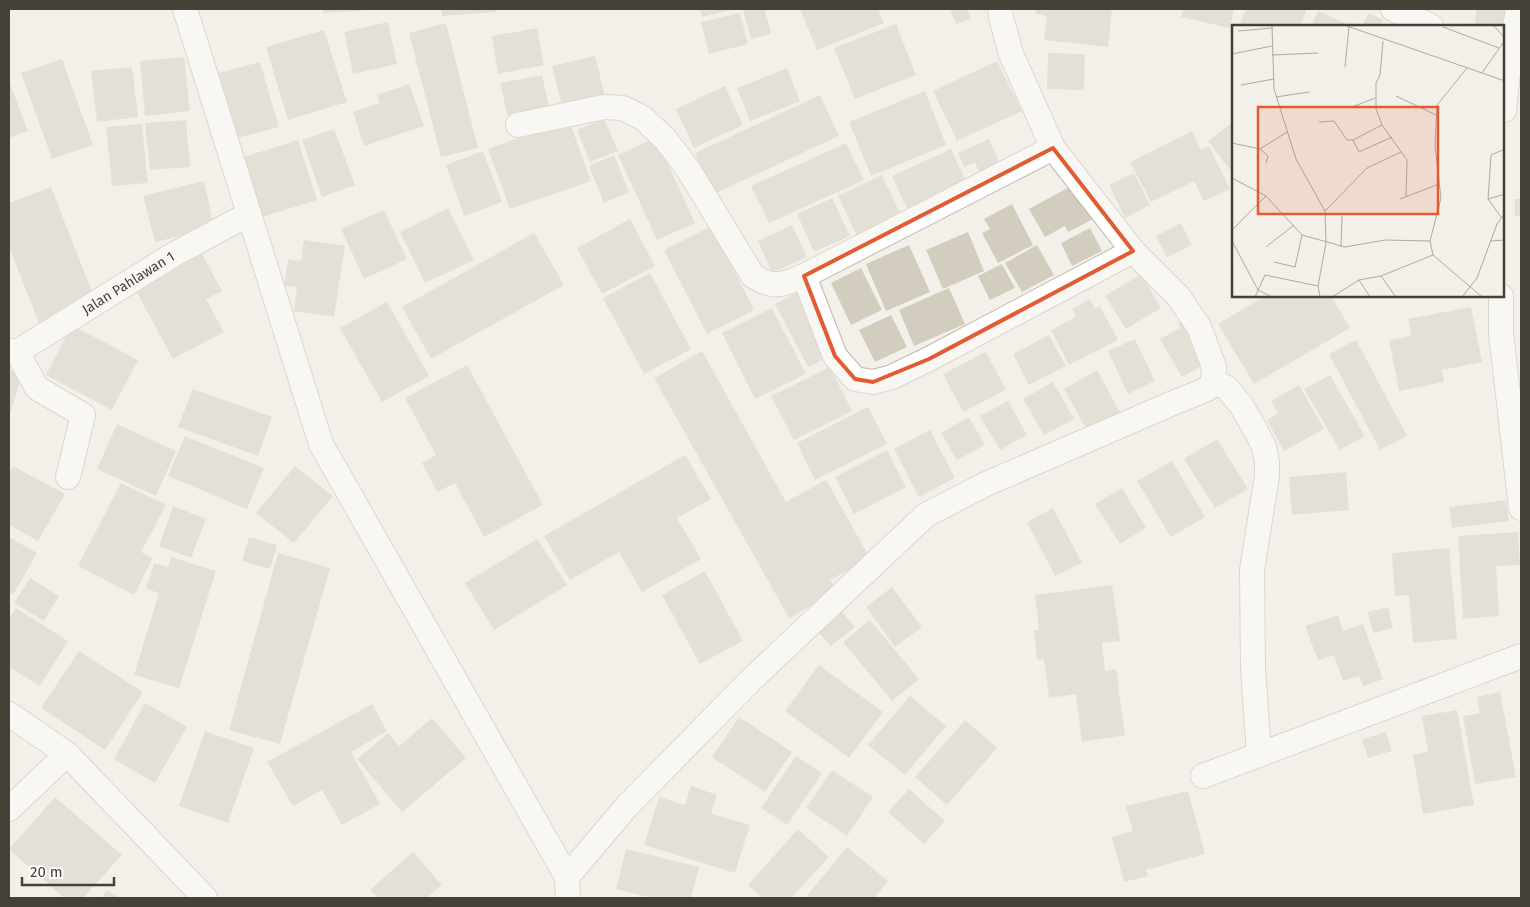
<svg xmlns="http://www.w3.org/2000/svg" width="1530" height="907" viewBox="0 0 1530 907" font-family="'Fira Sans',sans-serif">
<rect width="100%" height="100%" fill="#f2f0e9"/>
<path fill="#d3cdc0" d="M323,9H362V11L323,13Z
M441,9H497V12L442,16Z
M699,9H734L702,17Z
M743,9H765L771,34L751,39Z
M800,9H878L884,23L817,50Z
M950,9H967L971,19L956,24Z
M1036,9H1112L1108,47L1044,40L1047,16L1035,14Z
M1183,9H1234L1230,28L1181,17Z
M1246,9H1307L1300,26H1239Z
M1476,9H1508L1504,26L1475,25Z
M1318,11L1352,26H1311Z
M740,13L748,44L709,54L701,22Z
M1369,13L1383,20L1380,26H1362Z
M388,22L397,64L353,74L344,32Z
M446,23L478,148L441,157L409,33Z
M896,24L916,75L855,99L834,48Z
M537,28L544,65L498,74L492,36Z
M324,30L347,102L288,120L266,47Z
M1048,53L1085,54L1084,90L1047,89Z
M595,56L606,100L563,110L552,66Z
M184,57L190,111L145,116L140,61Z
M62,59L93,145L52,159L21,73Z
M997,61L1022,111L957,141L933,91Z
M260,62L279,127L230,140L211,75Z
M132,67L138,117L97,122L91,71Z
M787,68L800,101L750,121L737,88Z
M542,75L550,112L509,121L500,83Z
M9,81L28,131L9,138Z
M409,84L424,126L364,146L353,112L380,103L377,95Z
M725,86L743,125L694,148L676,109Z
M925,91L946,145L871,176L849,122Z
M820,95L839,136L714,194L695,153Z
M604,119L618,151L590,162L577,130Z
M186,120L190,167L150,170L145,123Z
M569,120L591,181L510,209L488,149Z
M1234,121V167L1230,170L1208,141Z
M142,124L148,183L112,186L106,127Z
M334,129L355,185L322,197L302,140Z
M1192,131L1201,150L1209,146L1230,189L1204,201L1194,181L1151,202L1130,162Z
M656,138L695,223L657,240L618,155Z
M989,139L1002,169L981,178L975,162L964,167L958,153Z
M298,140L317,200L259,218L240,158Z
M846,143L864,180L769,223L751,186Z
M951,149L968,186L909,213L892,176Z
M483,151L502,202L464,216L446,165Z
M614,155L629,192L604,203L589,166Z
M1134,173L1150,205L1125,218L1109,185Z
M882,175L901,215L857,236L838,196Z
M204,181L214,228L155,242L143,196Z
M1077,183L1097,217L1068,232L1065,226L1045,237L1029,209Z
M51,187L96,302L39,323L9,247V203Z
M832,198L850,236L814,252L797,214Z
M1515,199H1521V216H1515Z
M1012,204L1033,245L998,263L982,233L990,229L984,219Z
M448,208L474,260L425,283L400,232Z
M384,210L407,259L364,279L341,229Z
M630,219L655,266L602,294L577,248Z
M1181,223L1192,245L1167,257L1156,236Z
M792,225L807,257L772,273L758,241Z
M712,226L754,310L707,334L664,250Z
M1090,228L1102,251L1072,266L1061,243Z
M968,232L984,271L943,289L926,250Z
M534,233L564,285L431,359L402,307Z
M304,240L345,246L334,317L294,311L297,287L284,286L288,259L301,261Z
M909,245L930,292L886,311L866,264Z
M1037,245L1054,275L1022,292L1005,263Z
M202,254L222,291L206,299L224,332L173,359L136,291Z
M1002,264L1015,288L990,300L978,276Z
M861,268L882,310L851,325L831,283Z
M650,273L691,349L644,374L603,298Z
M1141,274L1161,308L1126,329L1105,296Z
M949,288L965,324L914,346L899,310Z
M798,292L831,356L808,367L775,304Z
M1265,296H1331L1350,328L1254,384L1218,324Z
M1090,299L1095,309L1100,306L1118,340L1069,365L1051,330L1076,317L1072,309Z
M387,302L429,376L382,402L340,328Z
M1471,307L1482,362L1442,370L1444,382L1399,391L1389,340L1411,336L1408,319Z
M772,308L806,374L755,399L722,333Z
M891,315L907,347L875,362L859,330Z
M1190,317L1206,364L1182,377L1160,339L1180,328L1178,324Z
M72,325L138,360L112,410L46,375Z
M1049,335L1066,366L1029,385L1013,354Z
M1135,339L1155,381L1128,394L1108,351Z
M1356,340L1407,436L1380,450L1329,354Z
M702,351L786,502L826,480L870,558L830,580L837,592L789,618L654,378Z
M986,352L1006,390L963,412L943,374Z
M467,365L543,505L484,537L455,483L437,492L422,463L436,455L405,398Z
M830,367L852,411L794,440L771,396Z
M9,370L22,374L9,418Z
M1097,370L1121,414L1088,432L1064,389Z
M1330,375L1365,436L1340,450L1304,389Z
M1053,382L1074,419L1044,435L1023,399Z
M1299,385L1324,429L1284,451L1267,420L1278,414L1271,401Z
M193,389L272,417L258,456L178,427Z
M1008,401L1027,435L1000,450L980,416Z
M868,407L887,444L815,480L797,443Z
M969,417L985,445L957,460L941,433Z
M117,424L176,451L156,496L97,469Z
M930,430L955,478L919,497L894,449Z
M185,436L264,468L247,509L168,476Z
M1217,439L1248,489L1215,508L1184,459Z
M887,450L906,487L854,514L835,477Z
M685,455L711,499L677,518L701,559L642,592L619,552L570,580L544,536Z
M1172,461L1205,517L1171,537L1137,481Z
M13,466L65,494L38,541L9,525V474Z
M295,466L333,496L294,543L256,513Z
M1346,472L1349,510L1292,515L1289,477Z
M121,483L166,505L141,552L153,558L134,595L78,566Z
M1122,488L1146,528L1120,544L1095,504Z
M1506,500L1509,521L1452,528L1449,507Z
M173,506L206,519L191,558L159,546Z
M1053,508L1082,563L1055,576L1027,522Z
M1518,532L1520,565L1496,566L1499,616L1463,619L1458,536Z
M9,537L37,553L13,595L9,592Z
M249,537L277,545L270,569L242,561Z
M537,539L567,585L494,630L465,583Z
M1449,548L1457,639L1413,643L1409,595L1395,596L1392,553Z
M278,553L330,568L280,744L229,730Z
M171,557L216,571L179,688L134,675L159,593L146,589L154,563L168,567Z
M705,571L743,641L700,664L662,595Z
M30,578L59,596L44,621L14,603Z
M1112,585L1120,641L1102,643L1105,671L1116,669L1125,735L1082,742L1076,694L1049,698L1044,659L1037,660L1034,630H1039L1035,595Z
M892,587L922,627L895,647L866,607Z
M838,607L855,627L831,646L814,627Z
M1388,607L1393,628L1373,633L1368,612Z
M16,608L68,641L40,686L9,667V619Z
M1338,615L1343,631L1363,624L1383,679L1363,686L1359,676L1343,681L1334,655L1318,660L1305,626Z
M870,620L919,679L892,701L843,642Z
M79,651L143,692L105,750L41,708Z
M819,665L883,712L849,758L785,711Z
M1500,692L1516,777L1475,784L1463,716L1480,713L1477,697Z
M910,696L946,726L905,775L868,745Z
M145,703L187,727L155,783L114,759Z
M372,704L387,731L351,752L380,804L342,825L322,790L293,806L267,762Z
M1457,710L1474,805L1423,814L1413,755L1428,752L1422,716Z
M739,717L792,752L765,792L712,757Z
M432,718L466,758L402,812L357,759L388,733L399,746Z
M965,720L997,748L947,805L915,777Z
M205,731L254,748L228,823L179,806Z
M1386,732L1392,751L1368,758L1362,739Z
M796,756L822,773L787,825L761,808Z
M832,770L873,797L847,836L806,808Z
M691,786L717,795L711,814L750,825L735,873L644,845L659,797L685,805Z
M909,789L945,821L924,844L888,812Z
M1188,791L1205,854L1146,870L1148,876L1124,882L1112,837L1133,831L1126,806Z
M55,797L122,855L83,898H64L9,849Z
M798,829L829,857L791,898H763L748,885Z
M847,847L888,881L874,898H805Z
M626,849L699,867L691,898H652L616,889Z
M413,852L442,885L427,898H378L370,890Z
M107,890L120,898H101Z"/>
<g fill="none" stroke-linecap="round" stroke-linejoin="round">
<g stroke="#bdb9ac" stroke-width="26">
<g id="minor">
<path d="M185,9L321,444L567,877L568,898"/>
<path d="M1393,9L1431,26"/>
<path d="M1504,110L1509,63L1518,9"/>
<path d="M518,125L604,107L623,108L643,118L666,140L688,169L753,276C773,289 783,285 804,276L835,356L855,379L873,382L892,377L929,359L1133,251"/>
<path d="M804,276L1053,148"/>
<path d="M1501,296V333L1521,508"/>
<path id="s1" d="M9,351L17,352L171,256L249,214"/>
<path d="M17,352L37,388L83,415L68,477"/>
<path d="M1213,381L1227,388L1241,405L1256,431L1264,447L1267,462V476L1252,570L1253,668L1259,755"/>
<path d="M9,714L67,754L205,898"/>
<path d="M1203,776L1521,656"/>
<path d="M9,809L67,754"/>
<path d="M567,877L627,806L753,678L926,515L986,484L1173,403L1205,390L1210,387L1213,381L1214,367L1199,327L1178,296L1133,251L1053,148L1011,54L1001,17L1000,9"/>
</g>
</g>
<use href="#minor" stroke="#fff" stroke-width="24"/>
</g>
<path d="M0 0H1530V907H0ZM1053,148L1133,251L929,359L873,382L855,379L835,356L804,276Z" fill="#f2f0e9" fill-opacity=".55" fill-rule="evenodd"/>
<path fill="none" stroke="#e15c32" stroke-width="4" stroke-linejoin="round" d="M1053,148L1133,251L929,359L873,382L855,379L835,356L804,276Z"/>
<g text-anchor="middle" stroke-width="5" stroke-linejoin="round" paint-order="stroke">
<g font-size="14" fill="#454138" stroke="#fff">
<text dy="5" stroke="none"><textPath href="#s1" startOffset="139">Jalan Pahlawan 1</textPath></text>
</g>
</g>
<g transform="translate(1232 25)">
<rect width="272" height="272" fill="#f2f0e9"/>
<path fill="none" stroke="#adaaa2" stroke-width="1" d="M40,1L42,64L64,134L93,186L94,218L86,261L88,272M115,1L273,56M262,1L273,13M211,2L267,23M6,6L40,3M151,16L148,50L144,58V84L150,100L175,135L174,171M0,29L40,21M40,30L86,28M113,42L117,2M250,48L273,15M9,60L42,54M164,71L204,90M44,72L77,67M120,82L143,73M87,97L102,96L115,115H121L127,127L160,112M121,115L150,100M0,118L28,124L55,107M28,124L36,131L34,138M273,124L259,130L256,174L273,169M0,153L34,171L70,210L113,222L153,215L198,216L201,230L250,272M168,174L207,159M256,174L269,192M93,186L135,143L169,127M0,205L34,171M0,216L26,265L40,272M198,216L209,173L203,121L205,80L235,43M258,216L273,215M34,222L62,200M109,222L110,191M42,237L63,242L70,210M149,251L164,272M127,255L138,272M23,272L33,250L86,261M100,272L127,255L149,251L201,230M230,272L245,253L265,199L273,188"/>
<path fill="#e15c32" fill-opacity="0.15" stroke="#e15c32" stroke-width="2.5" d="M26,82H206V189H26Z"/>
<rect width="272" height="272" fill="none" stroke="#454138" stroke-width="2.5"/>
</g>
<rect width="1530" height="907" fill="none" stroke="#454138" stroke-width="20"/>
<path d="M22 877v8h92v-8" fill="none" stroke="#454138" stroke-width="2.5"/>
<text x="30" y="877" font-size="15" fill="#454138" stroke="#ffffff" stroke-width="4" paint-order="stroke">20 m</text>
</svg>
